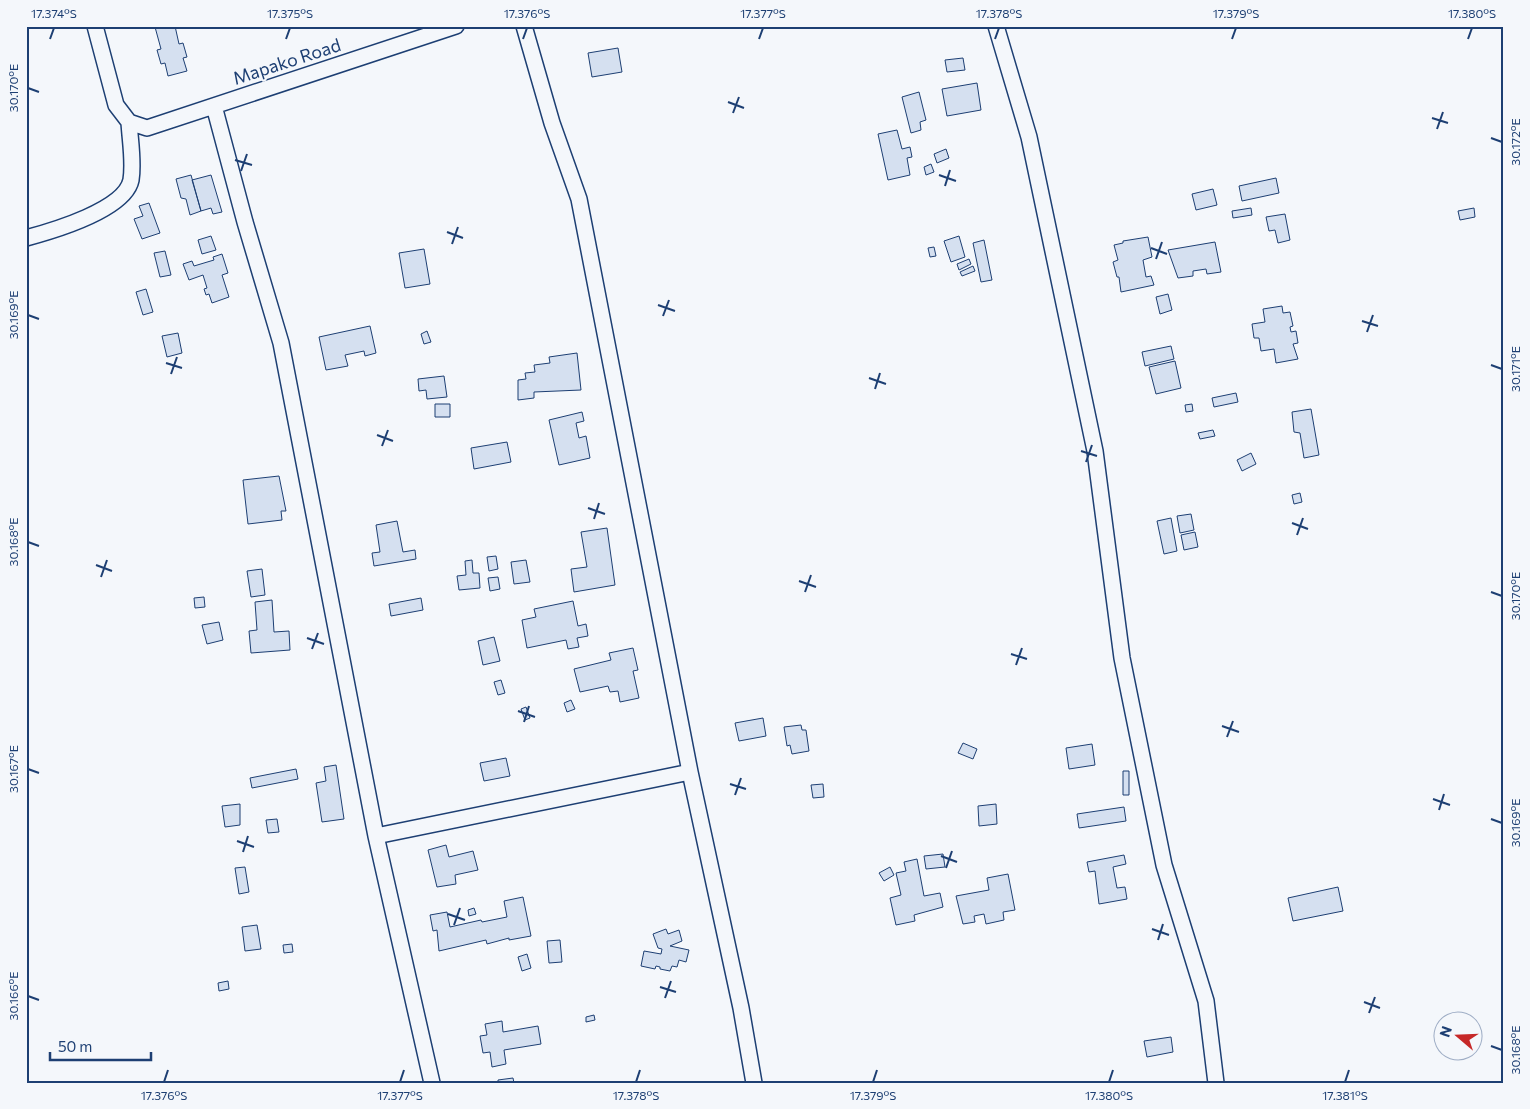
<svg xmlns="http://www.w3.org/2000/svg" width="1530" height="1109" viewBox="0 0 1530 1109" font-family="Commissioner,sans-serif">
<rect width="100%" height="100%" fill="#f4f7fb"/>
<path fill="#d5e0f0" stroke="#1d3f73" d="M175,26L179,44L183,43L187,57L183,58L187,71L168,76L165,63L161,64L157,50L161,49L155,27Z
M618,48L622,72L592,77L588,53Z
M963,58L965,70L947,72L945,60Z
M977,83L981,110L947,116L942,89Z
M919,92L926,120L920,122L921,130L911,133L902,97Z
M897,130L902,149L910,147L912,157L907,158L910,175L888,180L878,134Z
M946,149L949,158L937,163L934,154Z
M931,164L934,172L926,175L924,167Z
M191,175L201,211L190,215L186,199L181,198L176,179Z
M211,175L222,212L213,214L211,208L201,211L192,180Z
M1276,178L1279,193L1242,201L1239,186Z
M1213,189L1217,205L1196,210L1192,194Z
M149,203L160,233L142,239L134,219L143,216L139,206Z
M1251,208L1252,215L1233,218L1232,211Z
M1474,208L1475,217L1460,220L1458,211Z
M1285,214L1290,240L1278,243L1275,230L1269,231L1266,217Z
M211,236L216,250L202,254L198,240Z
M959,236L965,257L951,262L944,241Z
M1148,237L1152,257L1143,260L1146,277L1151,276L1154,285L1121,292L1119,277H1117L1113,262L1118,260L1114,245L1123,243V241Z
M984,240L992,280L981,282L973,243Z
M1215,242L1221,272L1207,274L1206,269L1193,271V276L1178,278L1168,250Z
M934,247L936,256L930,257L928,248Z
M424,249L430,284L405,288L399,253Z
M165,251L171,275L160,277L154,253Z
M222,254L228,273L222,275L229,297L212,303L209,294L206,295L204,289L207,288L203,275L189,280L183,264L192,261L194,266L214,260L213,257Z
M969,259L971,264L959,270L957,264Z
M973,266L975,271L962,276L960,272Z
M146,289L153,312L143,315L136,292Z
M1168,294L1172,310L1160,314L1156,297Z
M1282,306L1283,313L1290,312L1293,326L1290,327L1291,332L1296,331L1298,343L1293,344L1298,359L1276,363L1274,349L1261,351L1259,338H1254L1252,324L1265,322L1263,309Z
M370,326L376,353L365,356L364,351L345,355L348,366L326,370L319,337Z
M427,331L431,342L424,344L421,334Z
M178,333L182,353L167,357L162,336Z
M1171,346L1174,359L1145,366L1142,352Z
M577,353L581,390L534,392V398L518,400V380L526,379L525,373L535,372L534,365L550,363L549,357Z
M1175,361L1181,388L1156,394L1149,367Z
M444,376L447,397L427,399L426,390L419,391L418,379Z
M1236,393L1238,402L1214,407L1212,398Z
M435,404H450V417H435Z
M1192,404L1193,411L1186,412L1185,405Z
M1311,409L1319,455L1304,458L1300,433L1294,432L1292,412Z
M582,412L584,421L576,423L579,438L586,436L590,458L559,465L549,420Z
M1213,430L1215,436L1200,439L1198,433Z
M507,442L511,462L474,469L471,448Z
M1251,453L1256,464L1242,471L1237,460Z
M279,476L286,511H281L282,520L248,524L243,480Z
M1300,493L1302,502L1294,504L1292,495Z
M1191,514L1194,530L1180,533L1177,516Z
M1171,518L1177,551L1164,554L1157,521Z
M397,521L403,552L415,550L416,559L374,566L372,553L380,552L376,525Z
M607,528L615,585L574,592L571,569L587,567L581,532Z
M1195,532L1198,547L1184,550L1181,535Z
M496,556L498,569L489,571L487,557Z
M472,560L473,573H479L480,588L459,590L457,576L466,575L465,561Z
M526,560L530,582L514,584L511,562Z
M262,569L265,595L251,597L247,571Z
M498,577L500,589L490,591L488,578Z
M204,597L205,607L195,608L194,598Z
M421,598L423,610L391,616L389,604Z
M272,600L274,632L289,631L290,650L251,653L249,631L257,630L255,602Z
M573,601L578,626L586,624L588,636L577,638L579,647L568,649L566,640L527,648L522,620L536,617L534,609Z
M219,622L223,640L207,644L202,625Z
M494,637L500,661L483,665L478,641Z
M633,648L638,670L633,671L639,698L620,702L618,691L610,692L608,686L580,692L574,669L611,660L609,653Z
M501,680L505,693L498,695L494,682Z
M571,700L575,709L567,712L564,703Z
M526,707L530,718L525,720L521,709Z
M763,718L766,736L739,741L735,723Z
M801,725L802,730H806L809,751L792,754L790,745L787,746L784,727Z
M963,743L977,749L973,759L958,753Z
M1092,744L1095,765L1069,769L1066,748Z
M506,758L510,776L484,781L480,763Z
M336,765L344,819L322,822L316,783L326,781L324,767Z
M296,769L298,779L252,788L250,778Z
M1123,771H1129V795H1123Z
M823,784L824,797L813,798L811,785Z
M240,804V825L225,827L222,806Z
M996,804L997,824L979,826L978,806Z
M1124,807L1126,821L1079,828L1077,814Z
M277,819L279,832L268,833L266,820Z
M446,845L449,857L473,851L478,870L455,875L456,884L437,887L428,850Z
M943,854L945,867L926,869L924,856Z
M1124,855L1126,864L1113,867L1117,888L1125,887L1127,899L1099,904L1095,871L1089,872L1087,862Z
M917,859L924,896L940,893L943,907L914,915L915,921L896,925L890,898L901,895L896,873L906,871L904,862Z
M245,867L249,892L239,894L235,868Z
M890,867L894,875L884,881L879,873Z
M1008,874L1015,910L1003,912L1004,920L986,924L984,914L974,916L975,922L963,924L956,896L989,890L987,878Z
M1338,887L1343,911L1293,921L1288,898Z
M523,897L531,936L509,940V938L487,944L486,940L439,951L437,930L433,931L430,915L447,912L450,927L481,920L482,922L507,917L504,901Z
M474,908L476,914L469,916L468,910Z
M257,925L261,949L245,951L242,927Z
M666,929L668,934L679,930L682,941L670,946L689,950L686,962L679,960L677,967L672,966L670,971L660,969V967L656,966L655,969L641,966L644,951L661,954L662,949L658,948L653,934Z
M560,940L562,962L549,963L547,941Z
M292,944L293,952L284,953L283,945Z
M527,954L531,968L522,971L518,957Z
M228,981L229,989L219,991L218,983Z
M594,1015L595,1020L586,1022V1017Z
M502,1021L503,1032L538,1026L541,1044L504,1050L506,1064L492,1067L490,1052L483,1053L480,1036L487,1035L485,1024Z
M1171,1037L1173,1052L1147,1057L1144,1041Z
M513,1078L514,1083H498V1080Z"/>
<g fill="none" stroke-linecap="round" stroke-linejoin="round">
<g stroke="#1d3f73" stroke-width="18">
<path id="minor" d="M95,26L116,105L129,122
M524,26L552,123L579,199L690,772L741,1008L754,1083
M996,26L1029,137L1095,451L1122,658L1164,865L1206,1001L1216,1083
M214,106L245,222L281,343L376,836L432,1083
M129,122L147,128L456,26
M26,238C52,231 125,210 131,180C134,162 130,140 129,122
M376,836L690,772"/>
</g>
<use href="#minor" stroke="#f4f7fb" stroke-width="15"/>
</g>
<path fill="none" stroke="#1d3f73" stroke-width="2" d="M50,39L54,28M286,39L290,28M523,39L527,28M759,39L763,28M995,39L999,28M1232,39L1236,28M1468,39L1472,28M28,88L39,92M728,102L744,108M733,113L739,97M1432,118L1448,123M1437,129L1443,112M1491,138L1502,142M235,160L252,165M241,171L247,154M939,175L956,181M945,186L950,170M447,232L463,238M452,244L458,227M1151,248L1167,254M1156,259L1162,242M658,305L675,311M28,315L39,319M663,316L669,300M1362,321L1378,326M1367,332L1373,315M166,363L182,368M1491,365L1502,369M171,374L177,357M869,378L886,384M875,389L880,373M377,435L393,441M382,446L388,430M1081,451L1097,456M1086,462L1092,445M588,508L605,514M594,519L599,503M1292,523L1308,529M1297,535L1303,518M28,542L39,546M96,565L112,571M101,577L107,560M799,581L816,587M805,592L811,575M1491,592L1502,596M307,638L324,644M312,649L318,633M1011,654L1027,659M1016,665L1022,648M518,711L535,717M524,722L529,706M1222,726L1239,732M1227,737L1233,721M28,769L39,773M730,784L746,789M735,795L741,778M1433,799L1450,805M1439,810L1444,794M1491,819L1502,823M237,841L254,847M243,852L248,836M941,856L957,862M946,868L952,851M448,914L465,920M454,925L460,908M1152,929L1169,935M1158,940L1163,924M660,987L676,992M28,996L39,1000M665,998L671,981M1364,1002L1380,1008M1369,1013L1375,997M1491,1046L1502,1050M164,1082L168,1070M400,1082L404,1070M636,1082L640,1070M873,1082L877,1070M1109,1082L1113,1070M1345,1082L1349,1070"/>
<g text-anchor="middle" stroke-width="4" stroke-linejoin="round" paint-order="stroke">
<g font-size="18" fill="#1d3f73" stroke="#f4f7fb">
<text transform="translate(287 62) rotate(-18)" y="6">Mapako Road</text>
</g>
</g>
<rect width="1530" height="1109" fill="none" stroke="#f4f7fb" stroke-width="55"/>
<g transform="translate(1458 1036) rotate(289)"><circle r="24" fill="#f4f7fb" stroke="#9eadc5"/>
<path d="M0-4L9 19L0 12L-9 19Z" fill="#c62828"/>
<text y="-8" font-size="14" font-weight="bold" text-anchor="middle" fill="#1d3f73">N</text>
</g>
<path d="M50 1052v8h101v-8" fill="none" stroke="#1d3f73" stroke-width="2.5"/>
<text x="58" y="1052" font-size="15" fill="#1d3f73" stroke="#f4f7fb" stroke-width="4" paint-order="stroke">50 m</text>
<rect x="28" y="28" width="1474" height="1054" fill="none" stroke="#1d3f73" stroke-width="2"/>
<g font-size="12" text-anchor="middle" fill="#1d3f73">
<text x="54" y="18">17.374°S</text>
<text x="290" y="18">17.375°S</text>
<text x="527" y="18">17.376°S</text>
<text x="763" y="18">17.377°S</text>
<text x="999" y="18">17.378°S</text>
<text x="1236" y="18">17.379°S</text>
<text x="1472" y="18">17.380°S</text>
<text transform="translate(14 88) rotate(-90)" y="4">30.170°E</text>
<text transform="translate(1516 142) rotate(-90)" y="4">30.172°E</text>
<text transform="translate(14 315) rotate(-90)" y="4">30.169°E</text>
<text transform="translate(1516 369) rotate(-90)" y="4">30.171°E</text>
<text transform="translate(14 542) rotate(-90)" y="4">30.168°E</text>
<text transform="translate(1516 596) rotate(-90)" y="4">30.170°E</text>
<text transform="translate(14 769) rotate(-90)" y="4">30.167°E</text>
<text transform="translate(1516 823) rotate(-90)" y="4">30.169°E</text>
<text transform="translate(14 996) rotate(-90)" y="4">30.166°E</text>
<text transform="translate(1516 1050) rotate(-90)" y="4">30.168°E</text>
<text x="164" y="1100">17.376°S</text>
<text x="400" y="1100">17.377°S</text>
<text x="636" y="1100">17.378°S</text>
<text x="873" y="1100">17.379°S</text>
<text x="1109" y="1100">17.380°S</text>
<text x="1345" y="1100">17.381°S</text>
</g>
</svg>
